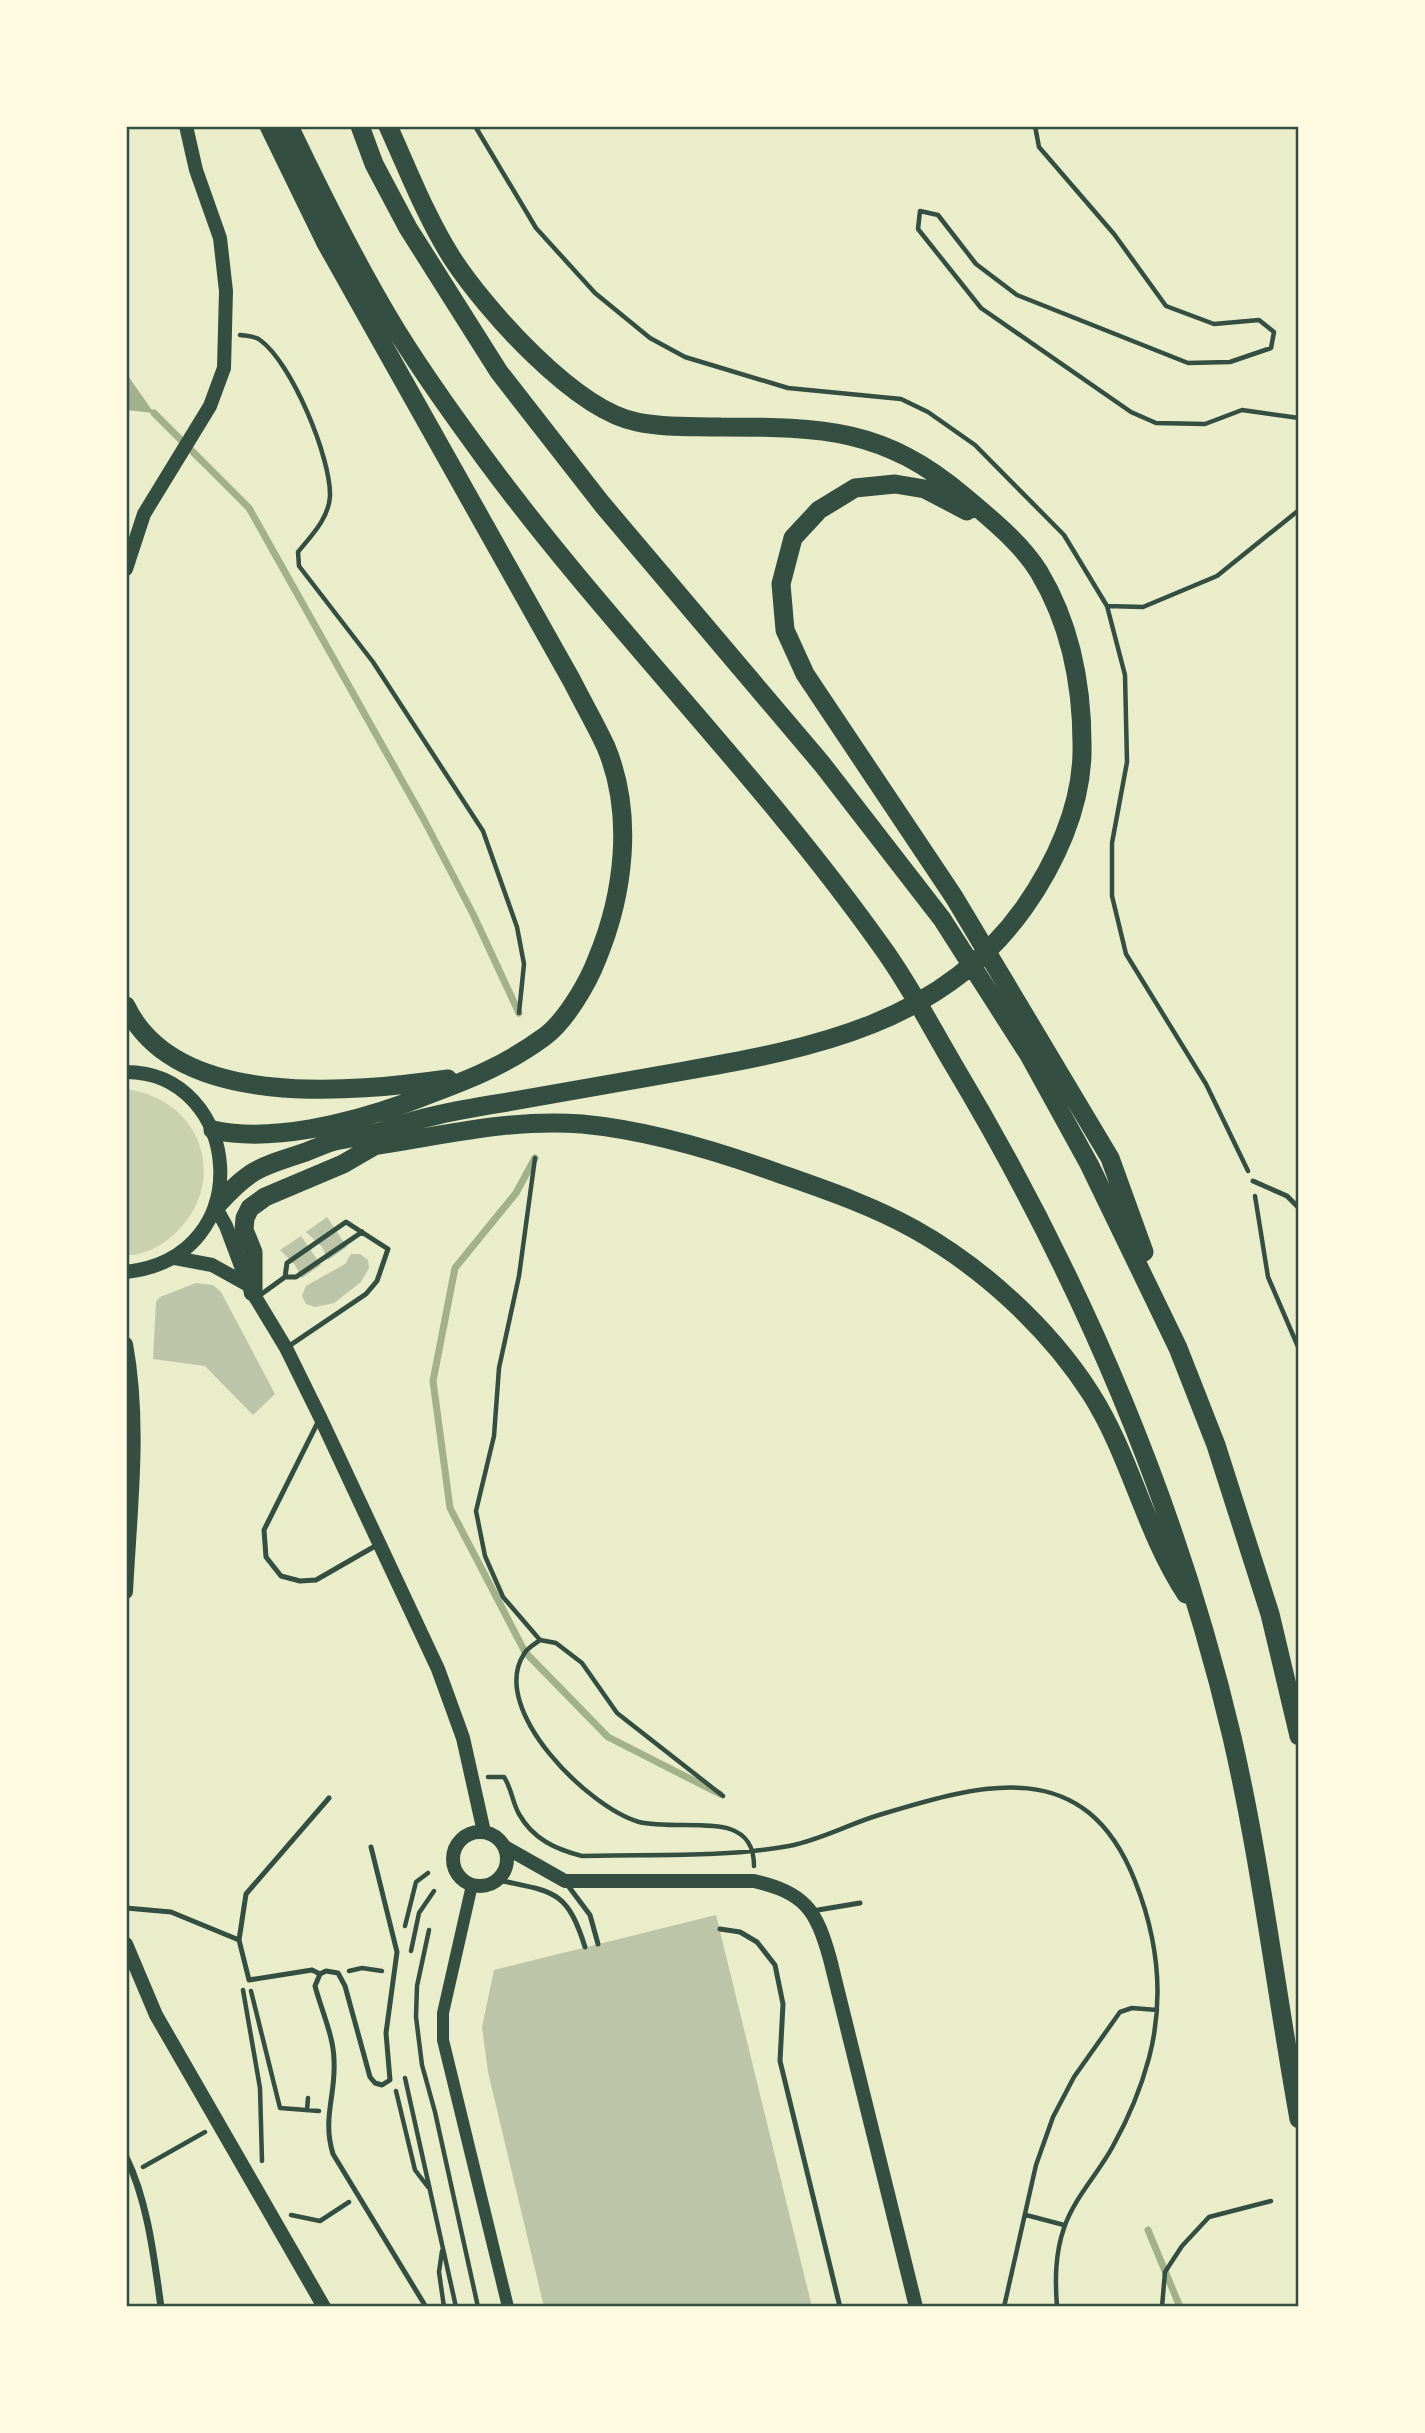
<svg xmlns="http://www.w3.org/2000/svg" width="1425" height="2433" viewBox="0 0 1425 2433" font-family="Poppins,sans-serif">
<rect width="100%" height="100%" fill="#e9edc9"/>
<path fill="#cad2ad" d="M126,1089C207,1100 232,1191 166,1241C155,1249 140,1256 126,1255Z"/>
<path fill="#a3b18a" d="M126,373L154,413L126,410Z"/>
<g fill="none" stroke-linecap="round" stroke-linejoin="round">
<path stroke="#a3b18a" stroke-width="7" d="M154,413L249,508L423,818L473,914L519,1013
M535,1158L516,1193L455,1268L433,1381L450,1508L525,1652L608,1737L720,1794
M1148,2230L1180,2307"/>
</g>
<path fill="#bcc5a7" d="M327,1217L347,1247L328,1260L322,1247L306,1232Z
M301,1236L321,1265L302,1278L295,1265L280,1250Z
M351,1254H360L368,1260L369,1268L361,1282L334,1303L315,1307L306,1304L302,1296L306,1286L345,1264Z
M196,1283L213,1285L221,1292L275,1394L253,1415L205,1366L153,1359L156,1302L160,1297Z
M716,1915L812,2307H544L488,2072L482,2027L494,1970Z"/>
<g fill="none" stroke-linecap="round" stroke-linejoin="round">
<path stroke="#344e41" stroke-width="4.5" d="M475,126L536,228L595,293L650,338L685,357L788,388L901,399L928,412L975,445L1064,535L1107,606L1125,675L1127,762L1112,843V896L1126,954L1206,1084L1248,1171
M1035,126L1039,147L1114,234L1166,306L1214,324L1259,320L1274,332L1271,348L1230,362L1188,363L1017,295L976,264L938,215L920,211L918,229L981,308L1131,412L1156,423L1205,424L1242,410L1299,418
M240,335C246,336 256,336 260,340C292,363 331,458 330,496C329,518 311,536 298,552L299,566L373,662L483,831L517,927L524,964L519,1013
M1107,606L1143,607L1217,576L1299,510
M535,1158L519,1276L499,1368L494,1436L476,1511L485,1556L503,1597L540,1640L556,1643L582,1663L617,1713L723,1796
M1255,1196L1268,1277L1299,1349
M540,1640C535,1644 527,1648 524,1654C488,1709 589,1808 639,1822C664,1828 710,1822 730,1829C748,1835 754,1848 754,1866
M488,1777H504C512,1789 512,1802 519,1814C533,1839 555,1849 582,1856C650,1854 722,1858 789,1846C820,1840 849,1824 879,1815C984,1783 1085,1754 1135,1881C1158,1939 1165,1997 1149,2058C1141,2088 1128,2119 1113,2146C1098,2174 1074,2198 1064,2228C1055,2254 1055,2280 1057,2307
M405,1926L416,1882L428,1873
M429,1930L417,1986L416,2017L422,2065L435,2112L478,2307
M411,1951L419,1913L434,1891
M349,1971L362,1968L382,1971
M243,1990L260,2088L262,2161
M251,1991L280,2108L319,2111
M405,2078L456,2307
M396,2091L415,2170L428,2187
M307,2110L308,2098
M143,2167L205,2132
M291,2215L320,2221L349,2202
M1026,2215L1064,2225
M442,2251L439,2272L444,2307
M1004,2307L1036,2165L1053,2117L1074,2077L1120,2012L1132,2008L1157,2010
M1162,2307L1165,2272L1182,2246L1209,2217L1271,2201"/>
<path stroke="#344e41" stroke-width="5" d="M1253,1181L1287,1196L1299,1208
M285,1277L287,1263L346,1222L388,1249L377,1281L366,1294L289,1346
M256,1298L285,1277H296L362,1232
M319,1420L264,1530L266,1557L281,1576L300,1581L316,1580L377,1545
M371,1847L397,1952L386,2033L390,2080L382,2085L375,2083L370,2077L345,1986L338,1973L326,1971L320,1974L315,1986C321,2009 334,2037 334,2061C336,2095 322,2118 333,2154L426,2307
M498,1880C553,1892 567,1889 585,1947
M566,1883L590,1915L598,1944
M126,1908L171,1912L239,1940L246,1894L329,1798
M812,1911L860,1903
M720,1929L740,1932L757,1942L775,1965L783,2004L780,2061L840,2307
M239,1940L249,1980L312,1970L320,1974"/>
<path stroke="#344e41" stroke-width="7" d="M126,2157C148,2202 154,2258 161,2307"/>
<path stroke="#344e41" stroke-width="12" d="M472,1885L443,2013V2040L508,2307"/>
<path stroke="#344e41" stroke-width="14" d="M126,569L144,514L210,406L224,368L226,291L220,238L196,170L186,126
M126,1072C241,1072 262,1257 126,1272
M216,1208L226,1226L248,1285L286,1348L320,1417L438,1669L463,1738L484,1832
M175,1258L212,1265L248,1285
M126,1344C141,1425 130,1511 126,1592
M453 1859a27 27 0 1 1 54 0a27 27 0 1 1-54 0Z
M505,1847L565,1881H754C805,1893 816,1909 830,1959L916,2307
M126,1944L156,2015L324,2307"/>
<path stroke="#344e41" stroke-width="19" d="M289,126C320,191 352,256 389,318C418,367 452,414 486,460C610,628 761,776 882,947C909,984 930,1025 953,1064C1078,1273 1176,1499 1232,1737C1261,1863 1276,1992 1299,2119
M360,126L374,164L408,228L499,372L602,504L822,764L942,919L1029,1055L1089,1164L1178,1348L1216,1445L1270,1614L1299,1736
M967,511L925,489L895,484L855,488L819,510L793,538L781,584L785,630L805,674L954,897L1110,1158L1144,1252
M126,1006C176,1111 354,1092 448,1079
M213,1130C272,1143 350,1123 406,1103C457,1084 499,1070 544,1037C565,1022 588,983 597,959C624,894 634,814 606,747C596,725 583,703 572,681L326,243L269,126
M366,1147C437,1137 509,1118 582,1124C646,1130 711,1149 772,1171C820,1188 869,1204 914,1229C982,1267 1049,1328 1091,1394C1131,1457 1145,1532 1186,1594
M218,1204C251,1168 260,1167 306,1152C316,1148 325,1144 335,1141C352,1137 370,1136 386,1130C428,1114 474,1108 519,1100C574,1090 629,1081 684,1071C815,1048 942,1023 1024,908C1055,864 1081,808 1082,753C1083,690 1072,627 1039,572C1021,543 991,519 965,497C884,428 823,427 721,427C693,426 665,428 637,422C575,410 486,310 452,258C426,217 408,170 388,126
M253,1292V1252L244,1230L245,1218L250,1208L265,1197L343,1164L374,1146"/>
</g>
<rect width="1425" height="2433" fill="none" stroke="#fefae0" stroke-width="256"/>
<rect x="128" y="128" width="1169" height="2177" fill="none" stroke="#344e41" stroke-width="2.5"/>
</svg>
